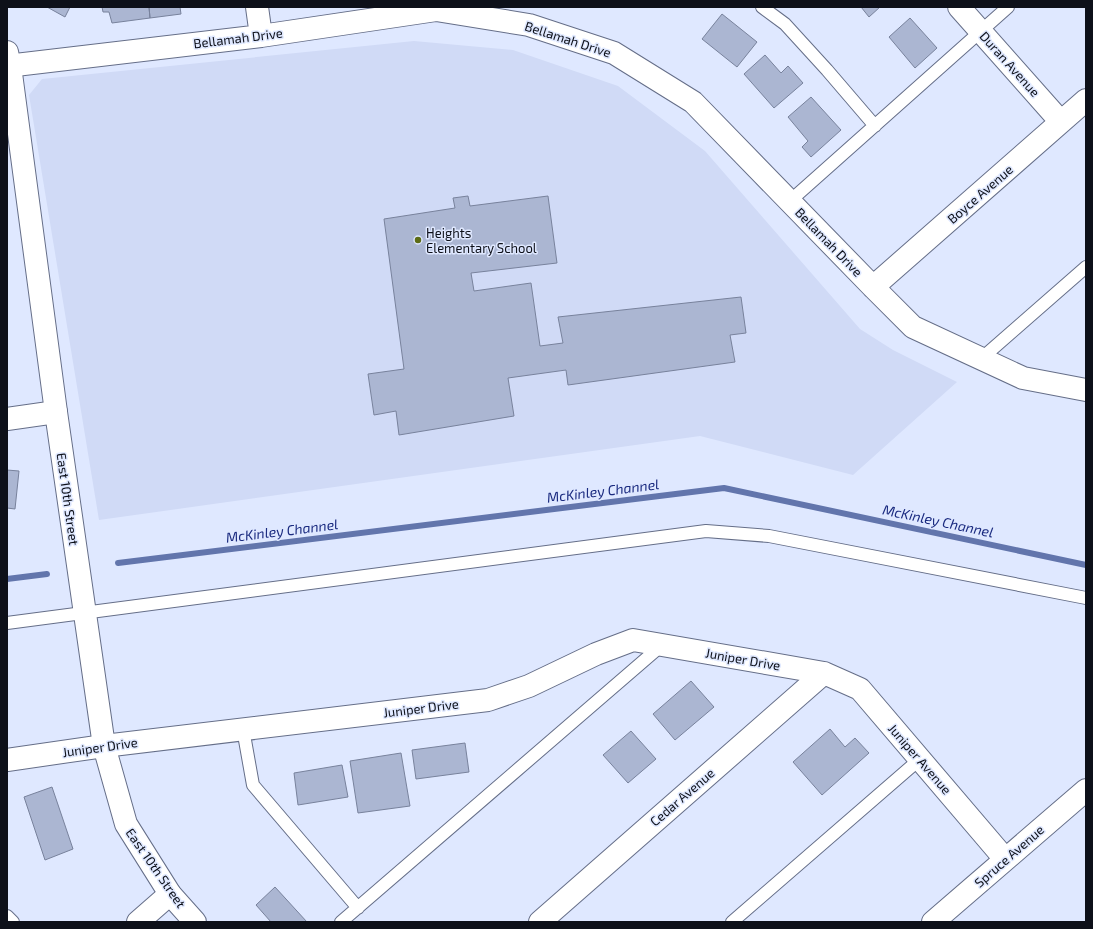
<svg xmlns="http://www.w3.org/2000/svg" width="1093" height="929" viewBox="0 0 1093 929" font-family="'Exo 2',sans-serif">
<rect width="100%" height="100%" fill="#dfe8ff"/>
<path fill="#d0daf6" d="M414,41L513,50L618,86L705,151L860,329L893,350L957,382L853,475L700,436L99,520L29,95L42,79Z"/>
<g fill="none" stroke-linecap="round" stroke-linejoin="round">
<path stroke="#6275ac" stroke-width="6" d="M118,563L724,488L1086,565
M7,579L47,574"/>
</g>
<path fill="#abb6d2" stroke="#78829c" d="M47,7H70L65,17Z
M102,7H149L150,18L112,23L109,12H103Z
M149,7H180L181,14L150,18Z
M861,7H880L869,17Z
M722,14L757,42L737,67L702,39Z
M910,18L937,48L915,68L889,37Z
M765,55L781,73L788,66L803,83L774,108L744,74Z
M811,97L841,130L811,157L802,147L808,141L788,117Z
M468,196L470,206L548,196L557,263L471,273L474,291L531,283L540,346L563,343L558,317L741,297L746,333L730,335L735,362L568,385L566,370L508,378L514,416L399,435L396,411L374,415L368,374L404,369L384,219L455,208L453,198Z
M7,470L19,471L15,509L7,508Z
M691,681L714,707L675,740L653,714Z
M830,729L845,747L855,738L869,753L822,795L793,762Z
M631,731L656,759L628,783L603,755Z
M465,743L469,772L416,779L412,750Z
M401,753L410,806L358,813L350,761Z
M342,765L348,797L298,805L294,773Z
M52,787L73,849L45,860L24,797Z
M275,887L307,922H271L256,905Z"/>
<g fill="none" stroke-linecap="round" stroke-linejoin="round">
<g stroke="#656e88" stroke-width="14">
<path id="service" d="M762,7L785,24L827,70L875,126
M790,201L1008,7
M982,358L1086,267
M7,623L706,531L769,536L1086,598
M243,729L253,785L358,908
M7,916L13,922
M341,922L662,645
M732,922L920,759"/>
</g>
<g stroke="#656e88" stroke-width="24">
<path id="minor" d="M257,7L261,36
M959,7L1061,122
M7,66L261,36L436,10L529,25L614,53L693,102L873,287L913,327L1023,378L1086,390
M873,287L1086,100
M7,419L56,412
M104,746L488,700L529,686L596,654L633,640L824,673L860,689L1005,859
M138,922L170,894
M540,922L824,673
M933,922L1086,790"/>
</g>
<g stroke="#656e88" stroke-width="24">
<path id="tertiary" d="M7,760L104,746"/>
</g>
<g stroke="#656e88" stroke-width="24">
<path id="secondary" d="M7,52L10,66L56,412L104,746L126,824L170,894L195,922"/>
</g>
<use href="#service" stroke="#fff" stroke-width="12"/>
<use href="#minor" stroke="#fff" stroke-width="22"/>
<use href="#tertiary" stroke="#fff" stroke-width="22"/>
<use href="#secondary" stroke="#fff" stroke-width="22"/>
</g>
<circle fill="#5d6c16" stroke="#dfe8ff" stroke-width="1.5" cx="418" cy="240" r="4"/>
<g text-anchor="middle" stroke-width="3" stroke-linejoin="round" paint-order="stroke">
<g font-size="13" fill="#0d1019" stroke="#dfe8ff">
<text transform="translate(238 38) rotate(-7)" y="5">Bellamah Drive</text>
<text transform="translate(568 39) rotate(18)" y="5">Bellamah Drive</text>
<text transform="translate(1010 64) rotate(48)" y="5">Duran Avenue</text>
<text transform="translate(980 194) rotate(-41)" y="5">Boyce Avenue</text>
<text transform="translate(829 242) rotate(46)" y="5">Bellamah Drive</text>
<text transform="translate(68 499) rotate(82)" y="5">East 10th Street</text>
<text transform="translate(743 659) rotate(10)" y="5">Juniper Drive</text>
<text transform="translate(421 708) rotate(-7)" y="5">Juniper Drive</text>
<text transform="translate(100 747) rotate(-8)" y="5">Juniper Drive</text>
<text transform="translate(920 759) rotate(49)" y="5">Juniper Avenue</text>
<text transform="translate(682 797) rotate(-41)" y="5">Cedar Avenue</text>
<text transform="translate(1009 856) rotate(-41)" y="5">Spruce Avenue</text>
<text transform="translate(156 868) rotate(55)" y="5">East 10th Street</text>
</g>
<g font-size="13" fill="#0d1019" stroke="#dfe8ff" text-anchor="start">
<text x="426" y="238">Heights<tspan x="426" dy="15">Elementary School</tspan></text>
</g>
<g font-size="14" font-style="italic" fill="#1b2b80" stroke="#dfe8ff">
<text transform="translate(603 491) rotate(-7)" y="5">McKinley Channel</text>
<text transform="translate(938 521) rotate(12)" y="5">McKinley Channel</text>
<text transform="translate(282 531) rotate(-7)" y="5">McKinley Channel</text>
</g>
</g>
<rect width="1093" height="929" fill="none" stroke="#0d1019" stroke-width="16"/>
</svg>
